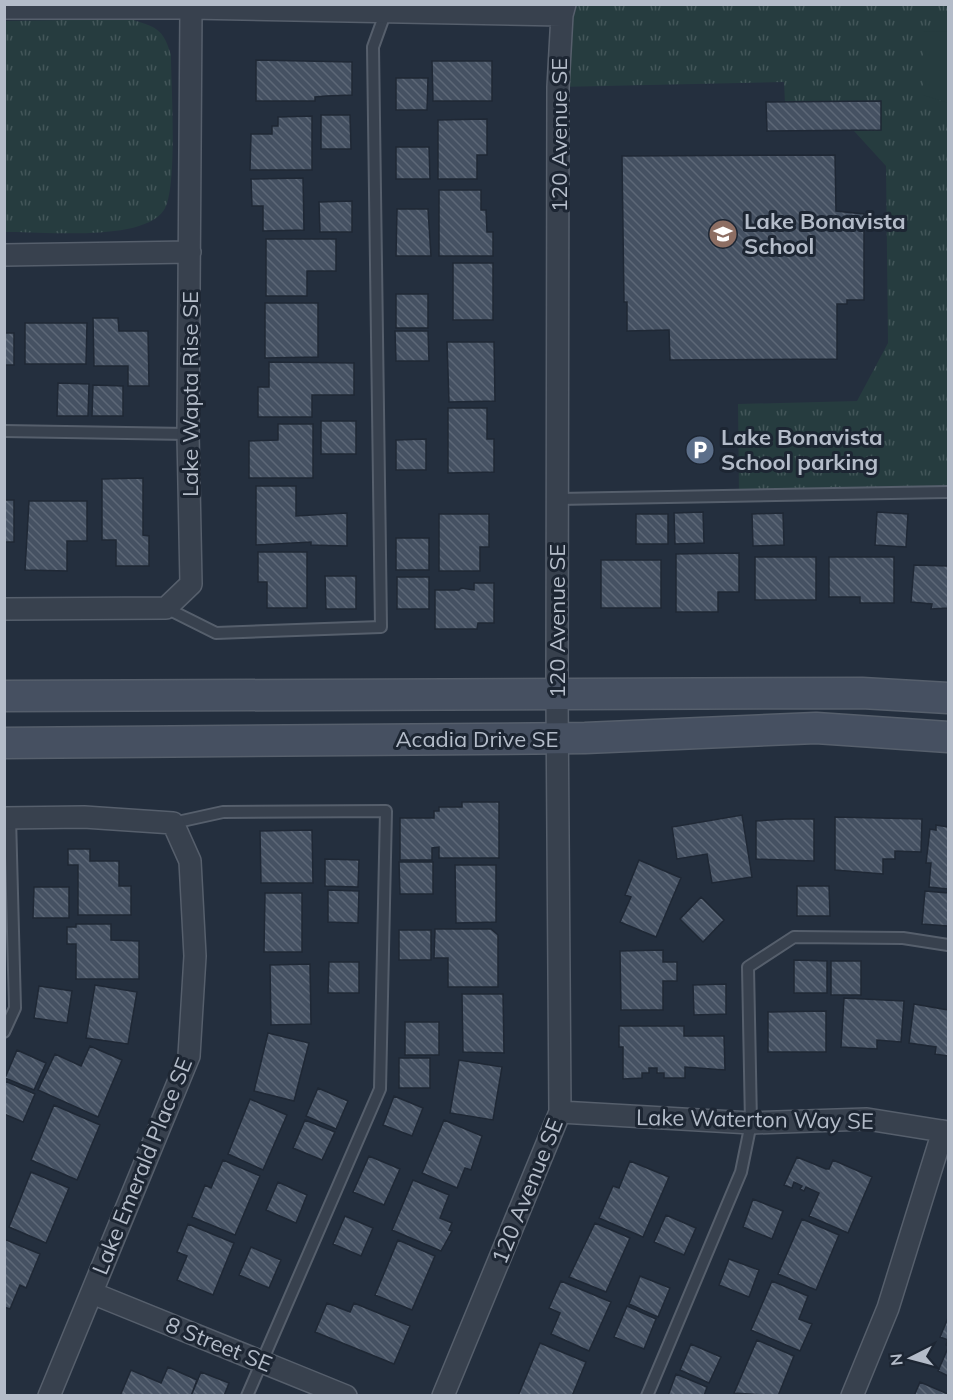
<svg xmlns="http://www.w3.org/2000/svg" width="953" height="1400" viewBox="0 0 953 1400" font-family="Mulish,sans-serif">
<defs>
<pattern id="park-tufts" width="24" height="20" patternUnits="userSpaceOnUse" patternTransform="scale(1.5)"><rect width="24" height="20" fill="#263c3f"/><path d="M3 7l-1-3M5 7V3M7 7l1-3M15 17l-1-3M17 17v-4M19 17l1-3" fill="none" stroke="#435659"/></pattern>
<pattern id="building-back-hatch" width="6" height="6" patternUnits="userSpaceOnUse" patternTransform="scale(1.5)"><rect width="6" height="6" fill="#455162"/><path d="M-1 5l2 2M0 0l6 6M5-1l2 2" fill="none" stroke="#5d6877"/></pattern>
</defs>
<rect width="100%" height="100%" fill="#242f3e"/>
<path fill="url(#park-tufts)" d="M565,5H948V492L739,496L738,404L857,401L888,343L886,166L854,131L786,126L784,82L558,87Z
M130,19C156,27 163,28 171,55C171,85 178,189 164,210C142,243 41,231 5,232V21Z"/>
<path fill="#263c3f" d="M948,31V103L923,95V32Z"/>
<path fill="url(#building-back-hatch)" stroke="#1f2835" stroke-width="1.5" d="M256,60L352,62V95L326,96L315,97V101H256Z
M432,61H492V101H433Z
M396,78H428L427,110H396Z
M881,101V130L767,131L766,102Z
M321,115H350L351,149H321Z
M312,116V170H250L251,134H272V126H278V117Z
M487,119V155H477V179H438V120Z
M396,147H429L430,179H396Z
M835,155L836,211L864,214V300H847V304H837V359L670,360L669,330L627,331V302H624L622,156Z
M303,178L304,230L263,231V206H252L251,179Z
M439,190H481V210H486L487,232H493V256H439Z
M352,201V232H320L319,202Z
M397,209H428L431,256H396Z
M266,239H336V271H307V296H266Z
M453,263H493V320H453Z
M396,294H428V328H396Z
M265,303H318V357L265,358Z
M93,318H118L119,331H148L149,386H128V366H94Z
M25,323H87L86,364H25Z
M395,331H428L429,361H396Z
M4,333H14V365H4Z
M447,342H494L495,401L449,402Z
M269,362L354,363V395H312V417H258V387H269Z
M58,383L89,384L88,416H57Z
M93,385L123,386V416H92Z
M448,408H487V439H494V472L448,473Z
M321,421H356V454H321Z
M278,424H313V478H249V441L278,440Z
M426,439V470H396V440Z
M143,478V535L149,536V566H116V540H102V479Z
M256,486H296V516L347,513V546L311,545V542L256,545Z
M4,500H14V542H4Z
M29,501H87V541H67V571L25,570Z
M703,512L704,543L675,544L674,513Z
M877,512L908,514L906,547L875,545Z
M783,513L784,545L753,546L752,514Z
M439,514H489V547H480V571H439Z
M636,514H668V544H636Z
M396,538H429V570H396Z
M258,552H307V608H267V582H258Z
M739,553V592H718V612H676V554Z
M755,557H816V600H755Z
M829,557H894V603H860V597H829Z
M601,560H661V608H601Z
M914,565L948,566V608L931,609L932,604L911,602Z
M325,576H356V609H326Z
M397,577H429V609H397Z
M474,583H494V623H478L477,629H435V590H459L461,588L474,590Z
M462,802H499V858H439V847L432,848V860H400V818H434V811H439V807H462Z
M742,815L752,877L712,883L707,854L677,859L672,827Z
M835,817L922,819L921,852L895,851V859H883V874L835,870Z
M786,819H814V861L756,859V821Z
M936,825L948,827V889L929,887L931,863H926L930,829L936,830Z
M312,830L313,883H261L260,831Z
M68,849H90V861H119V886H131V915H78V865H68Z
M325,859L359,860L358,887L325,886Z
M639,860L681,878L656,937L620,922L631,897L625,895Z
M399,862H433V894H400Z
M455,865H496V922L456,923Z
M797,886H829L830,916H797Z
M34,887H69V918H33Z
M328,890L359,891L358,923L328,922Z
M925,891L948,893V926L922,924Z
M265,893H302V952H264Z
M701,897L724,920L703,942L680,919Z
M76,924H111V940L139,941V979H76V944H67V927H76Z
M435,929H491L498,935V987H448V958H434Z
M399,930H431V960H399Z
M663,950V962H677V981H663V1010H621L620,951Z
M794,960L827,961V993H794Z
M831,961H861V995H831Z
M329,962H359V993H328Z
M310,964L311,1024L271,1025L270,965Z
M726,984V1014L694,1015L693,985Z
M95,985L137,992L128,1044L86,1038Z
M39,986L72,991L67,1023L34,1018Z
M462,994H503L504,1053L463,1052Z
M844,998L904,1001L901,1042L877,1040V1049L841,1047Z
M914,1004L948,1010V1056L935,1054L936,1047L909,1043Z
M826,1011V1052H768V1012Z
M405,1022H439V1055H405Z
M619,1026H684V1036H724L725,1070L685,1067V1078H664V1073H657V1068H649V1073H642V1078L623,1079V1047H619Z
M268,1033L309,1043L294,1101L254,1091Z
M90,1046L122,1060L98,1117L38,1090L55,1054L81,1066Z
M17,1050L46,1063L34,1090L5,1078Z
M399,1058H430V1088H399Z
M459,1060L502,1067L493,1120L450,1113Z
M5,1081L35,1094L23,1122L4,1114Z
M318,1088L348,1101L336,1129L306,1116Z
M394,1096L423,1108L412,1136L383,1125Z
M250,1099L287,1115L263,1170L228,1154Z
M54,1105L100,1125L77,1180L31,1160Z
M305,1120L335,1132L322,1160L293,1148Z
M444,1120L482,1136L471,1170L465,1168L457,1188L422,1173Z
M369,1156L400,1169L384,1205L353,1192Z
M797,1157L826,1169H829L833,1160L872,1177L848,1233L809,1216L819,1193L806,1187L804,1191L800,1189L802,1186L794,1182L792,1188L784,1185Z
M223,1160L260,1176L235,1235L192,1217L205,1185L211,1188Z
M630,1161L669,1177L643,1237L599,1218L613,1186L619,1188Z
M31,1172L69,1188L46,1243L9,1227Z
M413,1180L449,1195L440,1218L452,1223L449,1230L452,1231L441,1251L392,1230Z
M278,1182L307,1195L296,1223L266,1210Z
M753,1199L783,1211L772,1239L743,1227Z
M666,1215L696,1228L684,1255L654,1242Z
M345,1216L373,1228L361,1256L333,1244Z
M802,1219L839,1235L816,1290L778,1274Z
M595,1223L630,1238L606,1292L569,1277Z
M188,1224L234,1243L213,1295L177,1280L187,1256L177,1252Z
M4,1239L40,1254L26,1288L20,1285L10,1309L4,1307Z
M398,1240L435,1256L412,1310L375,1295Z
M251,1247L281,1260L269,1288L239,1275Z
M729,1259L759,1270L749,1297L719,1285Z
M640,1276L670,1288L658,1317L629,1304Z
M561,1281L611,1302L589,1351L551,1334L560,1313L549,1308Z
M772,1281L808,1296L799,1319L812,1324L800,1351L751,1330Z
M327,1303L350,1312L354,1303L410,1326L394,1364L315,1332Z
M627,1306L656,1319L644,1349L614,1337Z
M948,1318V1346L946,1345L948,1340L940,1337Z
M757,1340L794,1356L778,1396L734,1393Z
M540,1343L586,1362L572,1396H518Z
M691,1344L721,1357L709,1383L680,1370Z
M948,1348V1376L938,1371Z
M168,1367L197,1380L191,1396H120L131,1370L161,1383Z
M201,1372L229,1383L224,1396H191Z
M676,1374L707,1387L704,1396H668Z
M920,1382L948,1394V1396H914Z"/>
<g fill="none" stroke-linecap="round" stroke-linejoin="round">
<g stroke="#565f6c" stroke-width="14">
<path id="lane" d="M4,431L188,434
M558,499L948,492
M166,608L216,633L381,627L373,47L386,11
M173,823L223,812L386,811L380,1089L247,1396
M4,1032L15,1008L10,817
M647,1396L741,1172L751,1123L748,967L794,937L903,938L948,945"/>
</g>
<g stroke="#565f6c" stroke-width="24">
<path id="street" d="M4,8H191L562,15
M4,255L190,252
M4,609L166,608L191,584L188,434L191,8
M4,818L84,817L173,823L190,861L195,956L189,1056L49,1396
M560,1112L751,1123L867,1119L948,1132
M92,1293L346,1396
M443,1396L560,1112L557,696L558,87L562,15L565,4
M852,1396L888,1308L943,1131"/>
</g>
<g stroke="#565f6c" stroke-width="33">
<path id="secondary" d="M4,696L862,693L948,698
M4,743L585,738L816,728L948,737"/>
</g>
<use href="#lane" stroke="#38414e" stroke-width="10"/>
<use href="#street" stroke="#38414e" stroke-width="21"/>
<use href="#secondary" stroke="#465061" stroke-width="30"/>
</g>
<defs>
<g id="school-disc" transform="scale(1.5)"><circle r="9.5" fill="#8d6e63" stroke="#1d2633"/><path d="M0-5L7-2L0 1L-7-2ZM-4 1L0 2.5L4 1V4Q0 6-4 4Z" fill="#fff"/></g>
<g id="parking-disc" transform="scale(1.5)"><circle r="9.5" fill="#5c6f8a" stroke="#1d2633"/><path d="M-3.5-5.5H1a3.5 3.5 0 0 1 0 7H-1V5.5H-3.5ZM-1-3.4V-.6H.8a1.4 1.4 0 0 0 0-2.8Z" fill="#fff"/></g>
</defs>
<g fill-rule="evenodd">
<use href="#school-disc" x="723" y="234"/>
<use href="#parking-disc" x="700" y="450"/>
</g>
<g text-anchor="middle" stroke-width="6" stroke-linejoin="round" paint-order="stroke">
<g font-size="22" fill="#b4bcc9" stroke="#1d2633">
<text transform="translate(559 135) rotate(-90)" y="8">120 Avenue SE</text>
<text transform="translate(190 394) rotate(-90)" y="8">Lake Wapta Rise SE</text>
<text transform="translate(557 621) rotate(-90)" y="8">120 Avenue SE</text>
<text x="477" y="747">Acadia Drive SE</text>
<text transform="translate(755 1119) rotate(1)" y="8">Lake Waterton Way SE</text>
<text transform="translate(142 1166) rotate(-68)" y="8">Lake Emerald Place SE</text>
<text transform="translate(527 1191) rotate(-68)" y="8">120 Avenue SE</text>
<text transform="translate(219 1344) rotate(22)" y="8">8 Street SE</text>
</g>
<g font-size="22" font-weight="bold" fill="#b4bcc9" stroke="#1d2633" text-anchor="start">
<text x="744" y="229">Lake Bonavista<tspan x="744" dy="25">School</tspan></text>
<text x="721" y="445">Lake Bonavista<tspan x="721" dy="25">School parking</tspan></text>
</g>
</g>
<rect width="953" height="1400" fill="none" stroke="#b4bcc9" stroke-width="12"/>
<g transform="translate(911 1358) rotate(264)" stroke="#1d2633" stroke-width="4.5" paint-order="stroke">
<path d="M0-4.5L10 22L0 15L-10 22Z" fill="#b4bcc9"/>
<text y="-9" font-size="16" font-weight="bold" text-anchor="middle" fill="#b4bcc9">N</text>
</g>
</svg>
